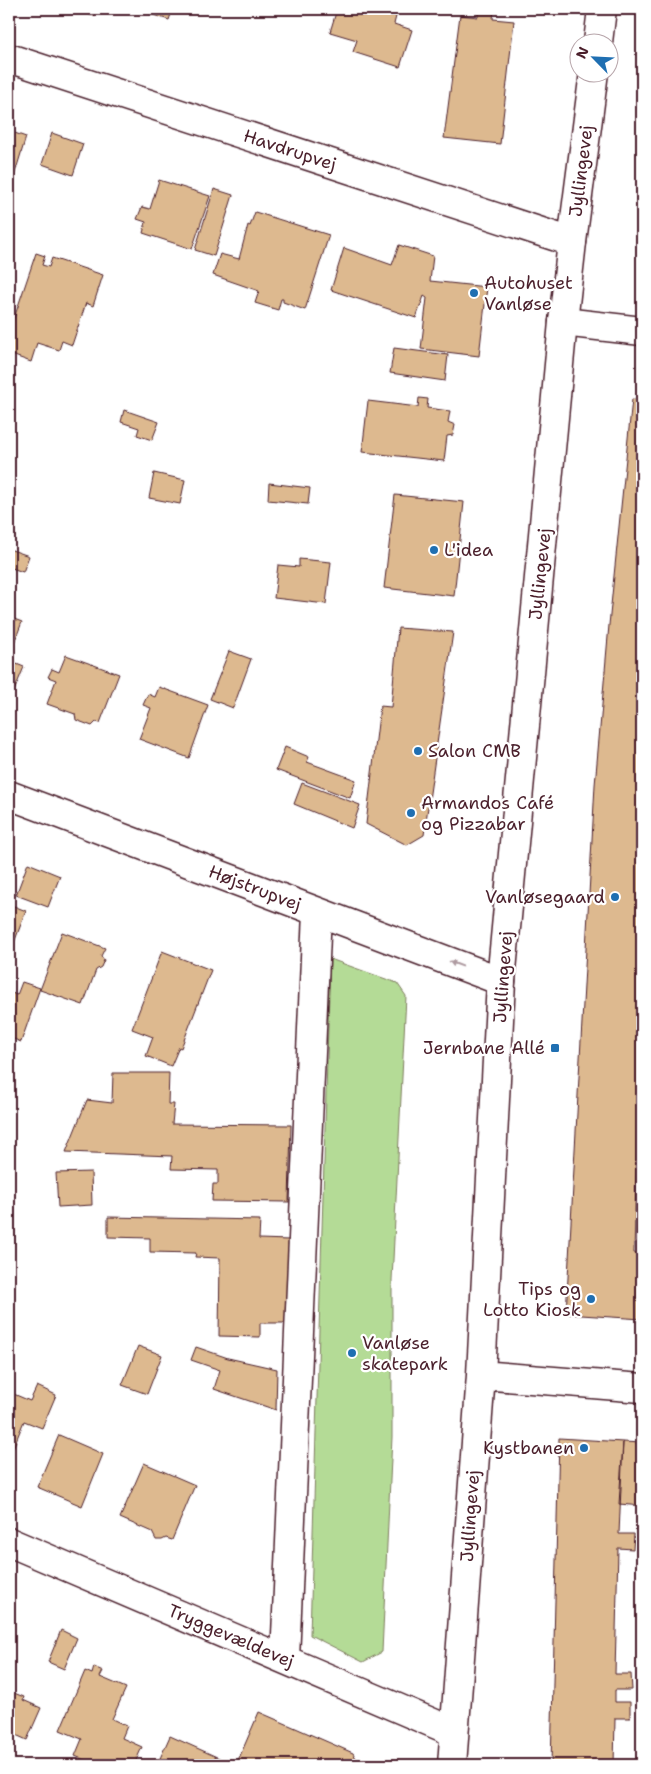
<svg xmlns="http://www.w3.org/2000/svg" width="651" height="1774" viewBox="0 0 651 1774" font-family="'Shantell Sans',sans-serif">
<rect width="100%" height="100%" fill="#fff"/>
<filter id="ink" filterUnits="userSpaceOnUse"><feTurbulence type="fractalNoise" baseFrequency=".02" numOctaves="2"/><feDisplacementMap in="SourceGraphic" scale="10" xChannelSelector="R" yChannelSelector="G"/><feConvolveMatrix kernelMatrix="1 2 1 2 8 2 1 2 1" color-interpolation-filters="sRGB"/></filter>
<g filter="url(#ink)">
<path fill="#b4db96" stroke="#7f7d60" d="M330,959L397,983L406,996L392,1280V1437L382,1652L363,1662L310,1635Z"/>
<path fill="#ddb98f" stroke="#4a1f2b" d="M70,9H96L94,16Z
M148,9H176L175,12L172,11L169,20L147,13Z
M337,9H398L394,24L412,30L400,67L353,52L357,40L330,32Z
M478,9L494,10L493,19L514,21L500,144L444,138L460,15L478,17Z
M9,131L26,137L11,186L9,185Z
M52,133L83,144L73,175L42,164Z
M159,180L210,196L192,249L143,233L146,222L137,219L142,207L150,209Z
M214,189L233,195L214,256L195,250Z
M255,212L329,235L305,310L283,302V299H281L278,310L255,303L259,291L213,275L220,254L239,259L248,225L250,226Z
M399,245L433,256L430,281L487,287L479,356L421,349L427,298L424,296L416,318L331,290L344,248L392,265Z
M36,253L45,256L42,265L49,267L52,258L103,275L93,306L86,303L72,345L62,341L59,350L37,343L31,362L9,354V346L12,335L9,333Z
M394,348L448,355L445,381L390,373Z
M419,398L428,399L427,408L450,411L448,422L455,425L453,435L447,436L444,461L362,452L368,401L418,407Z
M632,399L642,400V1008L639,1067L634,1253H642V1319L566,1314L595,785L609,625Z
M124,410L159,422L152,440L137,435L139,428L121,422Z
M154,473L185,480L180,504L149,498Z
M269,483L310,488L308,504L268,500Z
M395,495L464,502L454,596L384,588Z
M9,549L29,556L23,572L9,567Z
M299,559L331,562L326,604L274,598L278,565L299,567Z
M9,617L22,622L9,656Z
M398,628L453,632L424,835L407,845L366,824L380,706L391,707Z
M229,651L251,659L233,708L210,699Z
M66,655L119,674L100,723L96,722L92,726L76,720L75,714L47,704L56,680L48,677L52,669L59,672Z
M9,661L24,667L14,691L9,689Z
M159,687L208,705L189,758L139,739L151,708L143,705L148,694L155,697Z
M285,747L309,757L307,762L356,780L350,798L276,770Z
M302,783L360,805L352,828L294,804Z
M28,863L60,876L48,907L16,895Z
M9,904L26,911L9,956Z
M62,932L105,948L101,956L104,960L101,967L96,970L83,1005L40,990Z
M162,951L211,970L181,1048L179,1047L171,1066L146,1056L153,1037L132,1029Z
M22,982L40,988L21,1042L9,1037V992L17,995Z
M113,1073H169L168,1104H174L172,1124L291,1125L289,1202L212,1201L213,1184H218V1170L171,1169L172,1156L66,1152L87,1100L112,1103Z
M91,1172L92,1205L58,1207L56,1173Z
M108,1217L260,1220L259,1239L289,1240L286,1323H260V1337L219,1336L220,1258L195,1257L196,1253L150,1252V1238L108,1237Z
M138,1346L162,1355L147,1394L122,1385Z
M196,1347L228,1358L277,1369L276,1410L214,1389L220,1370L191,1360Z
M37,1386L56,1395L42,1428L24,1421L9,1458V1392L30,1401Z
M59,1435L103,1454L82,1506L37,1487Z
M559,1438L623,1442L619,1534H634L633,1549L618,1548L615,1674H631L632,1690H615V1702H630V1718H615L614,1765H551Z
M623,1442L642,1443V1506L619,1504Z
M144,1463L195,1485L172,1540L166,1538L162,1540H156L152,1532L120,1518Z
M61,1630L77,1638L64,1669L48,1662Z
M94,1667L103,1671L100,1677L126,1688L112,1719L127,1726L122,1738L142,1747L134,1765H96L75,1756L82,1739L60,1730L85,1671L92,1674Z
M9,1691L24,1697L23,1700L41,1708L27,1740L9,1732Z
M259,1712L353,1753L360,1765H236Z
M170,1736L228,1762L226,1765H157Z"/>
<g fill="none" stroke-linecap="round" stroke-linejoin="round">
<g stroke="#4a1f2b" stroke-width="31">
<path id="minor" d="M9,58L572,242
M563,322L642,331
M9,795L501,981
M9,1542L454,1732
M285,1659L317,912"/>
</g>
<g stroke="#4a1f2b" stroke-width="31">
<path id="tertiary" d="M598,42L602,9
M481,1375L642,1388
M452,1765L481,1375L501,981L563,322L572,242L594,72"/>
</g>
<use href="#minor" stroke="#fff" stroke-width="28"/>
<use href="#tertiary" stroke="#fff" stroke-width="28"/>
</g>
<defs><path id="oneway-solid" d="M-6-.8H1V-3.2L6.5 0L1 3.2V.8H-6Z" transform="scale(1.25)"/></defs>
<use fill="#ae9aa0" href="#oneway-solid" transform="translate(456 964) rotate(-159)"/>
</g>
<g fill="#1f6fb2" stroke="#fff" stroke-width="2">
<circle cx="474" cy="293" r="5"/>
<circle cx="434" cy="550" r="5"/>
<circle cx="418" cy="751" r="5"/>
<circle cx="411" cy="813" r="5"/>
<circle cx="615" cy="897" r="5"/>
<rect x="550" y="1043" width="10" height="10" rx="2.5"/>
<circle cx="591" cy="1299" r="5"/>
<circle cx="352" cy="1353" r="5"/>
<circle cx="584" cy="1448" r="5"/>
</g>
<g text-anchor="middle" stroke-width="4.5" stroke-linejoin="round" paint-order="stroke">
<g font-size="18" fill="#4a1f2b" stroke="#fff">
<text transform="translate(290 150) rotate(18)" y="6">Havdrupvej</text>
<text transform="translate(581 171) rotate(-83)" y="6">Jyllingevej</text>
<text transform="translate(540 574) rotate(-84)" y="6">Jyllingevej</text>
<text transform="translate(255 888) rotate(21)" y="6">Højstrupvej</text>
<text transform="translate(503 977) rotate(-86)" y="6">Jyllingevej</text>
<text transform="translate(470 1516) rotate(-86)" y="6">Jyllingevej</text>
<text transform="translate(231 1636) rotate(23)" y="6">Tryggevældevej</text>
</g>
<g font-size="18" fill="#4a1f2b" stroke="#fff" text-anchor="start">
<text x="484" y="289">Autohuset<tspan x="484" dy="21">Vanløse</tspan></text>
<text x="444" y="556">L'idea</text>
<text x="428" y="757">Salon CMB</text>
<text x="421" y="809">Armandos Café<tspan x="421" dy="21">og Pizzabar</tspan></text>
<text x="605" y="903" text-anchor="end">Vanløsegaard</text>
<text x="545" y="1054" text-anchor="end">Jernbane Allé</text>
<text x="581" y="1295" text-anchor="end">Tips og<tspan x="581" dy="21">Lotto Kiosk</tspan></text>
<text x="362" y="1349">Vanløse<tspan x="362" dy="21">skatepark</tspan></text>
<text x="574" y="1454" text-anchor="end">Kystbanen</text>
</g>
</g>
<rect width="651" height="1774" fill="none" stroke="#fff" stroke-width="30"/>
<rect x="15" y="15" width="621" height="1744" fill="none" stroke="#4a1f2b" stroke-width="2" filter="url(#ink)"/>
<g transform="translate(594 58) rotate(294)"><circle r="24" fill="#ffffff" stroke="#b7a5aa"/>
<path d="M0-4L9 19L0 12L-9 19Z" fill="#1f6fb2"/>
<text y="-8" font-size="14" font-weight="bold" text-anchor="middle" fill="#4a1f2b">N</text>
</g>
</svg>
